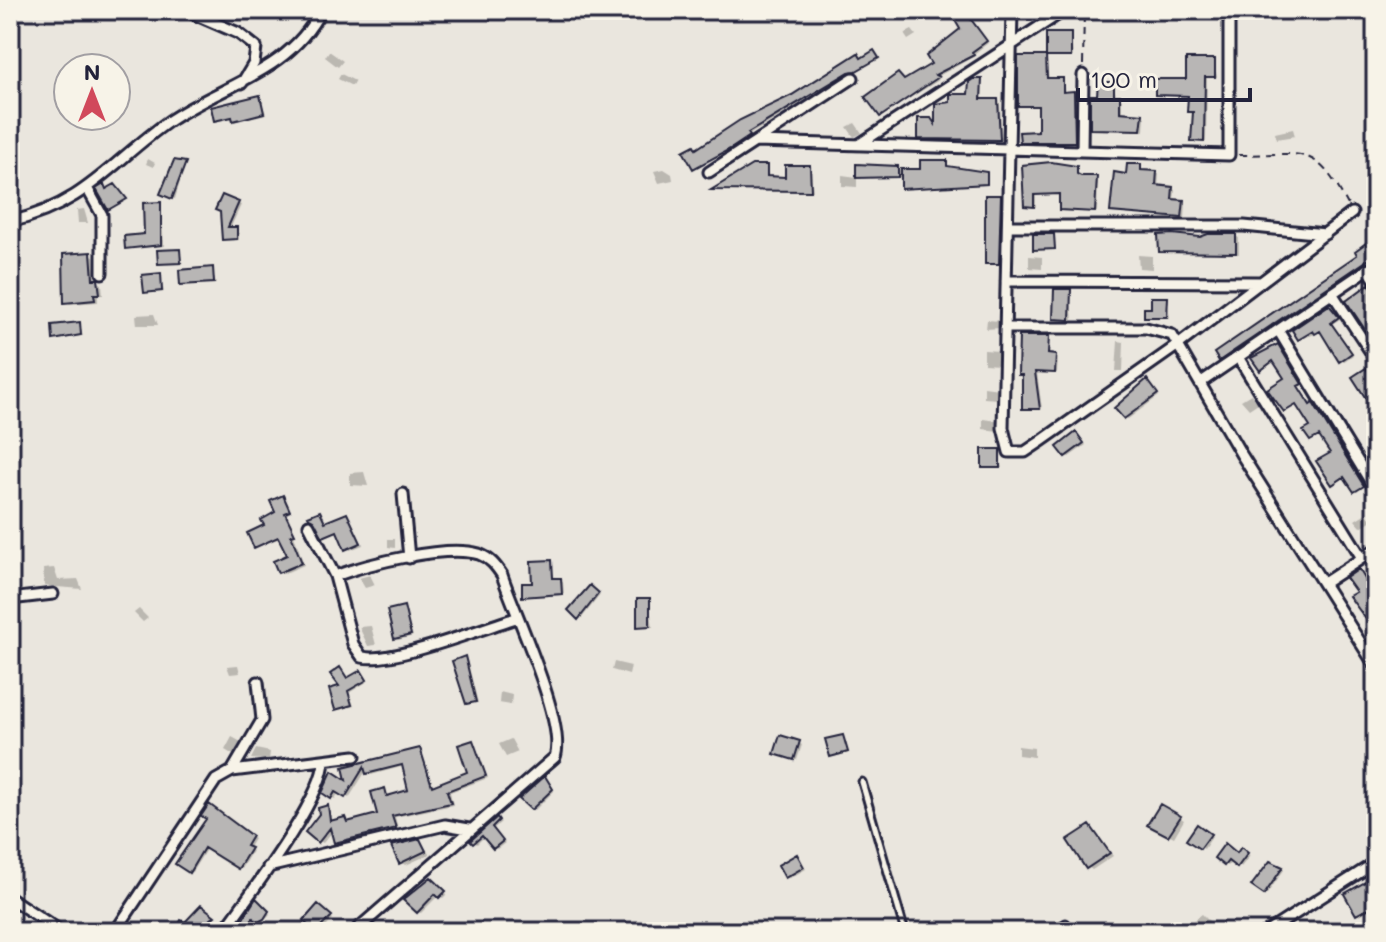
<svg xmlns="http://www.w3.org/2000/svg" width="1386" height="942" viewBox="0 0 1386 942" font-family="Mali,sans-serif">
<rect width="100%" height="100%" fill="#eae6de"/>
<filter id="ink" filterUnits="userSpaceOnUse"><feTurbulence type="fractalNoise" baseFrequency=".0125" numOctaves="2"/><feDisplacementMap in="SourceGraphic" scale="16" xChannelSelector="R" yChannelSelector="G"/><feConvolveMatrix kernelMatrix="1 2 1 2 8 2 1 2 1" color-interpolation-filters="sRGB"/></filter>
<g filter="url(#ink)">
<path fill="#0003" d="M951,10H970L966,13L988,43L974,54L975,56L935,78L939,80L881,116L905,82L934,65L963,29Z
M1031,10H1043L1047,16L1038,21Z
M912,30L916,35L908,40L904,34Z
M1071,35L1073,57L1048,56Z
M329,51L343,61L338,67L325,57Z
M874,52L880,59L852,72L749,135L751,138L735,149L694,167V148L698,150L793,97L858,55L862,60Z
M1046,58L1049,80H1063L1065,94L1076,95L1077,142L1022,141L1040,133V106H1023Z
M1214,61L1217,77L1207,78L1206,142L1196,141L1195,113L1190,111V96L1157,94L1188,81Z
M341,74L355,81L352,86L338,79Z
M982,81L983,101L1000,103L1002,140L920,138L937,127L952,104L970,96Z
M1114,84L1116,97L1122,99V114L1145,117L1144,131L1092,128L1099,97Z
M260,97L266,114L237,121L234,118L216,119Z
M855,123L862,133L854,137L847,127Z
M1293,129L1295,136L1276,139L1275,133Z
M148,159L155,163L153,167L146,164Z
M946,162L949,168L986,174L988,184L905,189L903,177L860,178L898,168L900,171H922Z
M185,164L175,199L162,193Z
M1140,166L1143,172L1159,174L1158,188L1175,190L1174,201L1186,203L1185,219L1114,212L1128,176Z
M767,167L769,178L787,179L810,167L813,191L715,190Z
M1024,167L1076,168L1079,177L1098,180L1097,212L1063,210L1061,194L1036,195V207L1026,205Z
M664,169L672,174L673,180L659,183L654,171Z
M842,175L857,177V187L842,186Z
M1000,197L1001,264H990L987,262Z
M223,198L241,205L230,229L239,230V240L224,239Z
M161,204L164,246L127,248L146,236Z
M84,209L88,223H78L77,210Z
M1235,236L1239,238V254L1161,251L1160,237Z
M10,245H20L18,262L10,263Z
M1368,246L1375,256L1221,359L1360,255Z
M180,251L183,264L160,263Z
M90,254L94,256L96,281L102,284L103,295H98V302L70,304L66,301Z
M1138,255L1152,256V269L1139,268Z
M1029,256L1042,257V269L1029,268Z
M212,269L216,284H182Z
M160,275L164,292H146Z
M1070,291L1073,320H1058L1055,318Z
M1167,299L1170,318L1146,316L1153,310Z
M10,306L17,308L19,343H10Z
M1331,309L1340,319L1332,324L1353,355L1343,362L1322,332L1300,339Z
M154,314L158,325H137L136,315Z
M987,320L1000,321V328L986,329Z
M79,324L83,336L55,338Z
M1048,338L1050,357L1058,358L1057,373H1037L1042,409H1027L1020,374Z
M1118,341L1124,342L1123,371H1116Z
M1279,347L1302,385L1298,387L1311,407L1315,406L1364,487L1357,492L1346,477L1333,484V454L1321,436L1311,440L1313,427L1298,405L1285,411L1287,379L1276,361L1261,370Z
M984,350L999,351V365L984,364Z
M1150,383L1159,396L1128,419L1125,417Z
M984,387L999,389L998,399L984,398Z
M1251,394L1258,403L1249,409L1241,400Z
M983,419L998,421V431L983,429Z
M1077,435L1086,445L1069,457L1066,456Z
M999,451L1002,468L984,467Z
M364,472L368,486L350,485V473Z
M283,497L291,512L287,514L304,565L283,574L280,572L290,556L281,538L255,547Z
M320,513L327,524L350,517L363,545L350,550L339,532L325,535Z
M1366,513L1372,520L1361,527L1355,520Z
M388,539H395V548L388,547Z
M551,562L555,580L563,582L564,595L524,596Z
M54,568L58,580L78,579L82,589L44,586L43,569Z
M370,575L375,585L365,588L359,578Z
M591,587L600,595L581,619L570,610Z
M649,600L653,627H642L639,626Z
M403,608L413,636L398,640L396,638Z
M139,609L148,618L143,622L134,613Z
M371,626L376,645L368,646L359,627Z
M465,659L467,660L478,703L467,702Z
M614,662L631,666L629,675L612,670Z
M227,666L238,665L240,673L230,674Z
M342,671L348,680L361,672L368,681L349,693L354,706L339,710Z
M500,692L512,695L511,705L499,703Z
M232,737L243,743L235,756L225,750Z
M843,737L849,753L834,757L832,756Z
M511,739L518,752L506,757L499,744Z
M473,742L488,778L450,792L453,805L395,817L398,829L339,844L333,831L323,843L319,841L328,807L333,822L345,819L349,823L379,816L385,790L389,797L410,792L404,766L371,775L366,771L349,798L339,792L335,799L324,792L349,784L345,769L420,750L434,787L470,773Z
M799,743L802,745L797,760L779,754Z
M1018,746L1034,748V757L1018,755Z
M256,749L270,752L269,760L251,759Z
M545,778L554,791L535,810L532,808Z
M1160,806L1184,820L1174,837L1149,824Z
M209,807L254,839L248,849L252,851L241,869L207,848L192,872L178,864L209,819Z
M497,820L501,822L493,829L505,843L497,849L485,836L477,844L473,841Z
M1091,827L1113,856L1092,870L1088,867Z
M1197,827L1212,837L1204,849L1189,839Z
M420,841L430,854L406,865L401,862Z
M1242,850L1250,856L1241,867L1232,861L1228,866L1217,858L1238,855Z
M797,857L806,869L790,878L787,877Z
M10,860L18,864L10,877Z
M1271,864L1284,870L1267,894L1253,885Z
M1376,876V896L1372,898L1376,906L1360,915L1358,914L1370,879Z
M434,881L447,894L443,898L439,895L421,913L418,912Z
M257,901L270,914L262,922L256,918L251,926L244,922Z
M321,908L333,919L322,932L307,920Z
M1202,914L1213,925L1205,932L1192,922Z
M388,923L397,932H375Z"/>
<path fill="#b8b6b5" stroke="#22223b" stroke-width="2" d="M949,10H964L987,41L972,52L974,55L935,75L939,77L880,117L865,97L898,73L904,80L931,64L926,56L960,29Z
M1046,33H1071V57H1046Z
M874,50L879,58L856,71L849,72L748,133L750,136L732,148L693,169L683,151L694,145L696,149L740,120L792,95L858,53L861,58Z
M1018,56H1046L1047,78H1063V92L1074,91L1075,142H1020L1019,132L1038,131V106H1018Z
M1186,59H1215V77H1205L1204,142L1191,141L1193,112H1187L1188,96L1155,95V79H1186Z
M973,79H982L981,99H998L1000,140L918,139V118H931L935,124V104L950,102V94H968L969,82Z
M1098,82H1114V95H1120V112L1143,114L1141,130L1090,129V95H1097Z
M260,95L264,113L233,121L232,117L214,121L211,107Z
M174,160L186,162L172,199L160,194Z
M920,160H947V166L987,172V184L901,189V169H920Z
M1051,162L1077,166V174L1081,176H1097L1095,212L1059,210V194L1034,195V207L1024,206L1022,165Z
M856,164L898,166V177L856,178Z
M1127,164H1141V170L1157,171L1156,185L1173,187L1172,199L1184,200L1182,218L1110,212L1114,172L1126,174Z
M752,165H767V176L785,177V165H810L811,191L711,190Z
M104,184L106,189L115,184L127,199L108,210L96,189Z
M222,195L239,202L228,227H237V239L222,240L220,212L215,210Z
M985,195H1001L999,264H985Z
M161,202V245L125,249L124,236L144,234L143,203Z
M1033,234H1054L1055,249L1033,250Z
M1172,234L1200,237L1208,234H1236V253L1159,252L1158,235Z
M1366,243L1375,255L1219,361L1214,353L1357,255L1355,251Z
M180,249L181,263L158,264L157,250Z
M91,252L93,279H98L100,294H94L95,300L64,303L63,254Z
M213,267L214,283L180,285L179,270Z
M161,273L162,291L144,293L142,275Z
M1369,284L1376,293V346L1346,301Z
M1054,289H1071L1070,320L1053,319Z
M1151,297H1168L1167,317H1144V308H1151Z
M1329,305L1339,317L1331,323L1352,353L1339,362L1320,331L1315,334L1313,331L1298,340L1292,330Z
M80,322L81,335L53,340L52,325Z
M1019,336H1049L1048,354L1056,355L1055,373L1035,372L1040,409H1022V375H1018Z
M1278,344L1302,384L1298,386L1310,405L1313,403L1364,486L1354,492L1344,477L1332,485L1316,461L1330,453L1319,436L1310,441L1303,431L1310,427L1296,405L1284,412L1267,389L1284,378L1273,361L1260,371L1251,358Z
M1366,368L1376,384V414L1352,377Z
M1147,379L1158,394L1124,419L1114,408Z
M1076,432L1084,443L1065,457L1057,447Z
M982,449H1000V468H982Z
M283,495L290,511L285,513L295,534L291,535L302,563L278,573L273,561L287,555L278,537L254,548L247,533L264,525L261,520L275,512L270,501Z
M320,511L325,522L347,513L361,543L345,550L337,531L323,537L308,516Z
M552,560L553,578H561L562,594L522,597V583H532L531,561Z
M1359,569L1376,597V633L1349,596L1356,592L1346,578Z
M590,585L599,593L578,620L568,610Z
M637,598H650V626L637,627Z
M404,606L411,635L394,639L387,610Z
M465,656L476,702L466,704L452,661Z
M340,667L347,678L361,670L367,680L348,691L352,705L335,710L329,689L339,686L330,674Z
M780,735L800,741L794,760L774,754Z
M843,735L848,752L830,757L825,739Z
M473,740L486,776L447,791L451,803L392,816L396,828L334,843L330,828L318,843L305,832L319,814L318,808L328,805L330,821L345,817L347,822L377,814L371,792L385,788L387,796L408,790L402,765L366,774L364,767L345,798L335,792L331,799L322,793L332,771L346,780L343,767L420,748L432,786L467,772L458,745Z
M545,776L553,789L531,810L519,799Z
M209,804L252,836L246,846L251,848L238,869L204,848L189,873L175,864L206,819L201,816Z
M1160,804L1181,816L1168,836L1147,825Z
M497,817L499,820L492,827L503,841L493,849L482,836L473,844L470,841Z
M1197,824L1211,834L1200,849L1186,840Z
M1090,825L1110,853L1086,869L1067,840Z
M420,839L426,851L399,864L391,846Z
M1225,843L1237,853L1241,847L1248,853L1237,868L1228,861L1224,866L1214,858Z
M797,854L804,867L785,878L778,865Z
M1270,861L1283,867L1264,895L1251,886Z
M1376,876V893L1370,896L1375,905L1356,915L1344,894Z
M431,877L446,891L439,898L435,894L417,913L403,900Z
M256,898L269,911L264,919L258,922L253,918L247,926L241,922Z
M318,904L332,916L316,932L303,921Z
M201,905L215,916L201,927L209,932H175L181,920L185,922Z"/>
<g fill="none" stroke-linecap="round" stroke-linejoin="round">
<g stroke="#22223b" stroke-width="11">
<path id="service" d="M862,782L905,932
M1051,932L1066,923"/>
</g>
<g stroke="#22223b" stroke-width="15">
<path id="minor" d="M185,10L238,33L256,47L254,63L242,83
M1012,10L1003,428L1009,452H1025L1040,442L1178,345L1352,213
M755,142L1229,155V10
M858,145L1065,10
M1082,151L1083,75
M709,172L853,78
M87,188L102,215V273
M10,222C86,204 110,163 169,121C223,84 289,73 321,10
M1008,226H1244L1325,234
M1006,281L1260,282
M1332,293L1376,360
M1006,328H1146L1172,335L1241,454L1376,667
M1278,330L1376,491
M1238,357L1362,558
M1200,383L1368,269L1376,281
M403,494L409,558
M309,525L335,576L353,644L362,657C392,664 483,628 516,618
M335,576C367,564 446,544 479,554C490,558 496,566 502,575C515,614 567,724 555,757L354,932
M1324,583L1376,549
M10,599L53,594
M232,771L262,720L258,682
M268,867L445,825L469,829
M10,898L62,932
M115,932L216,780L232,771L355,756
M223,932C247,898 324,798 324,760
M1267,932L1376,862
M1364,932L1376,924"/>
</g>
<path stroke="#22223b" stroke-width="2" stroke-dasharray="8 6" stroke-linecap="butt" d="M1083,65L1084,10
M1239,155C1305,155 1314,142 1348,205"/>
<use href="#service" stroke="#f7f3e8" stroke-width="5"/>
<use href="#minor" stroke="#f7f3e8" stroke-width="9"/>
</g>
</g>
<rect width="1386" height="942" fill="none" stroke="#f7f3e8" stroke-width="40"/>
<rect x="20" y="20" width="1346" height="902" fill="none" stroke="#22223b" stroke-width="3" filter="url(#ink)"/>
<g transform="translate(92 92)"><circle r="38" fill="#f7f3e8" stroke="#a29fa3" stroke-width="2"/>
<path d="M0-6L14 30L0 20L-14 30Z" fill="#d1495b"/>
<text y="-12" font-size="22" font-weight="bold" text-anchor="middle" fill="#22223b">N</text>
</g>
<path d="M1078 88v12h172v-12" fill="none" stroke="#22223b" stroke-width="4"/>
<text x="1090" y="88" font-size="24" fill="#22223b" stroke="#f7f3e8" stroke-width="6" paint-order="stroke">100 m</text>
</svg>
